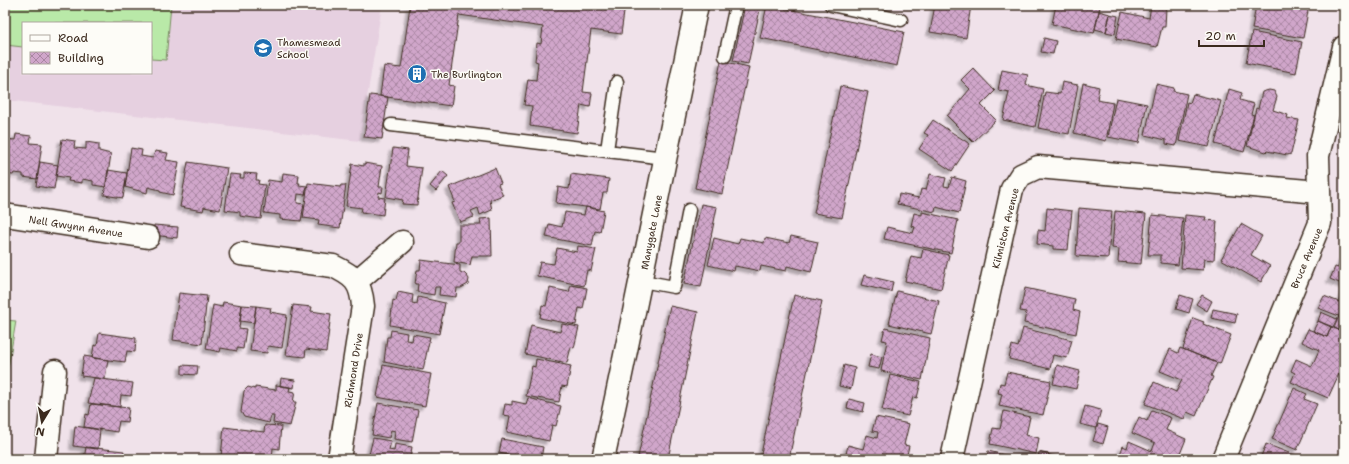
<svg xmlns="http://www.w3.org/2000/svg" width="1349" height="464" viewBox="0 0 1349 464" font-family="'Shantell Sans',sans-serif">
<defs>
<pattern id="grass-tufts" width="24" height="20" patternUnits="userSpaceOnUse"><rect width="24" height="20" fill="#b9e9a8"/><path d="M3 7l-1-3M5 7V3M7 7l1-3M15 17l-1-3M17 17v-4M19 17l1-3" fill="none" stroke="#a0c890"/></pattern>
<pattern id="building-cross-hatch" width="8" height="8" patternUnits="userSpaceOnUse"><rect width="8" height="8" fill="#d0a6ca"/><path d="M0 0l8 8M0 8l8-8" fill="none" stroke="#aa87a3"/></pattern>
<filter id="shadow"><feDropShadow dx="-3.5" dy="3.5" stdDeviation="1" flood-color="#0004"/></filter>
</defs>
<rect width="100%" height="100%" fill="#f0e2ea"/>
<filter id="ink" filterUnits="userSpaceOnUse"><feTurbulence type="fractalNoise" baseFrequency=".025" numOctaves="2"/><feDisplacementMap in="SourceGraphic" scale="8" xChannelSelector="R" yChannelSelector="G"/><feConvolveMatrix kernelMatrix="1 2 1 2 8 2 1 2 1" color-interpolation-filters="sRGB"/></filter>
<g filter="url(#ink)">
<path fill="#e6d0e0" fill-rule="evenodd" d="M5,5H382L360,141L5,100ZM23,23H151V73H23Z"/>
<path fill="url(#grass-tufts)" stroke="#7a8a63" d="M5,320L16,321L5,386Z"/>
<path fill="#b9e9a8" stroke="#7a8a63" d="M5,5H171L166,60L151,59V23H23V47L5,45Z"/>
<path fill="url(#building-cross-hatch)" stroke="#3b2a1e" filter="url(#shadow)" d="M403,5H625L621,34L591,30L583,92L592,93L590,107L581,105L577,133L530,126L532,106L524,105L528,79L536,80L538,62L535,61L537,43L541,44L543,27L459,15L449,85L454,86L451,106L380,96L384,66L401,68L410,6Z
M745,5H761L748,64L733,61Z
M767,5L904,32L897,66L760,38Z
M935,5H971L966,38L930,32Z
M1056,5H1088L1100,7L1094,33L1052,24Z
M1151,5L1166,8L1165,27H1162L1157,47L1116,39L1122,12L1149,18Z
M1256,5L1309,6L1303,38L1252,29Z
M1099,11L1110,14L1106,32L1095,29Z
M1110,14L1118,16L1115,34L1106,32Z
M1252,32L1302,42L1296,73L1246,63Z
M1044,38L1056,41L1053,54L1041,52Z
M721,61L749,67L722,194L695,188Z
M973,68L995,91L981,105L996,120L973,142L947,116L970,89L961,80Z
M1002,70L1028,75L1026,85L1043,89L1035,127L1003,120L1009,92L998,90Z
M1062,82L1078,85L1069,134L1038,128L1045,92L1060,94Z
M1083,83L1099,87L1097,100L1113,103L1106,141L1074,133Z
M1156,84L1174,88L1173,91L1187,94L1176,146L1166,144V140L1145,135Z
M840,86L868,92L842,218L814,213Z
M1229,89L1242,93L1240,100L1254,104L1251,114L1254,115L1244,152L1215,144Z
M1269,90L1274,91L1277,97L1273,110L1288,115L1287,118L1299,120L1291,154L1287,155L1267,151L1266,152L1247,146L1256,108L1258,109L1262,92Z
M1193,94L1221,101L1209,147L1179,141L1187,102L1190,103Z
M370,95L388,97L382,139L364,137Z
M1116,98L1147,104L1139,143L1108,137Z
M933,120L970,144L952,171L919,149L928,135L924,133Z
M16,134L31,136L30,143L42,144L37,179L23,177V174L14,173L13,175L5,174V139L15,140Z
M62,139L75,141L74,148L86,149V142L99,144V151L111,154L106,187L93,185V181L82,179V183L68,181L69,178L56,176Z
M131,148L142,150L141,156L153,158L155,151L168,153L166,160L179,162L173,195L160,192V190L148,187L147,193L125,187Z
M393,148L408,150L406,166L422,168L417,205L402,204L403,200L386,197Z
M40,162L58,165L54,189L36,186Z
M188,162L227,168L220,210L204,207L203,211L180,207Z
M364,163L382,166L379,187H383L382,193L379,192L378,197L385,198L383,215L361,212L362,208L346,206L352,164L364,166Z
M495,168L501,183L498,184L503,195L490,200L492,210L480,215L478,208L471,211L474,217L460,222L452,203L455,202L449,187Z
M108,170L127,173L123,198L104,195Z
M442,171L448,176L436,191L430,186Z
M244,173L257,174L256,180H259L258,184L265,185L261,219L240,216V212L225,210L230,174L241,175L240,178H244Z
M283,173L299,175L298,183H300L299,185L307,186L305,195L298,194L297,203L304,204L301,221L280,219V215L264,213L268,180L282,182Z
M571,174L609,179L607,193H603L600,209L556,203L558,187L569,189Z
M930,174L946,178L944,186L949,187L952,177L966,181L959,213L936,207L935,212L897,204L899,194L919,198L921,189L926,190Z
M308,183L340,187L341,185H346L340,228L318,225L319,220L303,218Z
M701,204L717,207L701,287L684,284Z
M586,207L604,211L600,232L595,231L592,246L546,237L549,224L562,227L565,212L584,215Z
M1047,208L1072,211L1068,250L1053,249V246L1037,244L1038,230L1045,231Z
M1079,208L1112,211L1108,258L1076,256Z
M1115,211L1146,214L1141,264L1118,262L1119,249L1112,248Z
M922,212L958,220L951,253L884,239L887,227L913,233L915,227L911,226L914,213L922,215Z
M1152,215L1183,218L1178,265L1161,263V255H1148Z
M1185,215L1206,217L1205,220L1217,221L1214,260L1204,259L1203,270L1181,268Z
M491,218L492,256H472L470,265L454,262L456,242H459V225H481L480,219Z
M1241,224L1262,236L1251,255L1270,266L1261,282L1221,259Z
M154,225L178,227L177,238L153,235Z
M791,236L818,242L811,272L787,266L786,271L761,266L760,271L735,266L734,271L708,265L714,238L738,244L740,238L764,243L765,238L789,243Z
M578,246L596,249L591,271L587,270L584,286L537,276L540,262L554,264L557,248L577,252Z
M923,249L949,255L941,289L905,281L911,256L921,258Z
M1343,257H1344V285L1330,279L1335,267L1338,268Z
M421,260L460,265V272L464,273L467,276L469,279L468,284L461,288H457L456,297L439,295L440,287H435L434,295L417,292L418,284H415L417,270H420Z
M864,275L893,282L891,292L861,285Z
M571,285L587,288L583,309L579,308L576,325L540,318L542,305L546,306L550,288L569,292Z
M1025,288L1075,299L1073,310L1080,312L1076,334L1024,323L1026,312L1020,311Z
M1344,290V326L1342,331L1334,328L1339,316L1318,308L1324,296L1339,302Z
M897,291L939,301L931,334L889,324Z
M398,292L413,295L412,303L417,304L418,297L445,303L439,334L390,325L393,300L396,301Z
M179,293L207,296L202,344L173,340Z
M794,295L822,301L789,459H760Z
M1180,295L1193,299L1189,313L1176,309Z
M1202,295L1212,301L1207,311L1196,304Z
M223,302L242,305L239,328L246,329L243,349L237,348V351L221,348L220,352L206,349L213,305L222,307Z
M242,305L256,306L254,323L240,321Z
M293,305L312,307L311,311L331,314L326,352L306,349L305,357L286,355Z
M256,306L271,308L270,312L287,315L282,348L268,346L267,353L250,351Z
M670,306L698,312L668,459H649L638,457Z
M1213,309L1237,314L1235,323L1211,318Z
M1321,312L1337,319L1333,327L1318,321Z
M1193,318L1204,322L1203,324L1231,335L1220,364L1183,349Z
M1318,321L1331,327L1327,337L1313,331Z
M562,324L579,327L574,348L571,347L567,363L525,354L531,325L560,332Z
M1331,327L1344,332V363L1328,398L1291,382L1295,373L1291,371L1296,359L1312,366L1319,350L1302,342L1308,329L1327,337Z
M885,328L930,338L922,380L881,371L887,341L882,340Z
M1023,328L1072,340L1067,358L1053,355L1050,369L1009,359L1012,345L1018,347Z
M391,330L407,333L406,340L412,341L413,334L430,337L423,370L384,362L387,337H390Z
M99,333L136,338L135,352L127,351L125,362L92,358L94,345L97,346Z
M1180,348L1217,363L1211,376L1213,377L1196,416L1187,412L1184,419L1145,404L1154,382L1176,392L1182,380L1160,371L1170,349L1178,353Z
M871,354L882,357L879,369L868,367Z
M84,356L108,360L105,379L81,376Z
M536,359L571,366L567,387L562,386L559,402L526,396L532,366L535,367Z
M182,365L198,366L197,375L182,374Z
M383,365L431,374L425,406L377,397Z
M844,365L855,368L851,389L839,386Z
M1057,365L1080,371L1076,389L1053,384Z
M1007,372L1051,381L1043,415L999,406L1002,394L998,393L1000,383L1004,384Z
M890,375L921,382L917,398L913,397L908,416L882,410Z
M94,378L133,383L131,396L121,395L120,407L88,403Z
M281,378L295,380L294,388L280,386Z
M276,385L290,387L289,391L295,392L293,402H296L290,426L273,423L274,416H271L269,423L244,417L241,412L244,391L248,387L255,389V387L276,390Z
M1294,388L1307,394L1304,399L1317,404L1297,450L1272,439Z
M528,398L561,406L556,426L552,425L549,441L507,432L510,416L503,415L505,404L512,405V401L526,404Z
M849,399L865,403L863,412L847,408Z
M378,403L418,410L412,442L394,439L395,431L391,430L389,438L372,435Z
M91,404L129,408L127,422L119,421L117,432L84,427L86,414L89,415Z
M1085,406L1101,410L1096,428L1080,424Z
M1152,410L1171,418L1166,430L1186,439L1178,459H1122L1119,457L1123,446L1127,448L1129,441L1152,451L1155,443L1132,433L1139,417L1147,421Z
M1004,411L1030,417L1026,435L1039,438L1036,454L990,444L993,428L1000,429Z
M876,417L909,424L904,445L909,446L906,459H867L846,454L848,445L863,449L867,435L877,438L878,432L872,431Z
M1098,424L1108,427L1103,444L1093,441Z
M265,425L281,426L279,449L273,448L272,459L221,457L224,427L264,432Z
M75,426L100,430L98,449L73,446Z
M373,438L391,441L389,450L394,451L395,444L412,447L410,459H368Z
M502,439L543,447L541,459H513V456L499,453Z
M1266,444L1302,458L1301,459H1260Z
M86,447L124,451L123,459H84Z
M988,451L1022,459H986Z
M1039,452L1058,457L1057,459H1038Z"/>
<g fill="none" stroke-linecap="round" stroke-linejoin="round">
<g stroke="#3b2a1e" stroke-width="15">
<path id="lane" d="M831,5L901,20
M725,56L736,5
M391,125L665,158
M607,150L617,82
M642,281L674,287L689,210"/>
</g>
<g stroke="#3b2a1e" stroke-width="25">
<path id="street" d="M5,215L148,237
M241,254L333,266C354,276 361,282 363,306L339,459
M357,281L402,242
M46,459L55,371
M952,459L1012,189L1021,175L1038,167L1319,192
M1223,459L1320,223L1318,156L1344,47"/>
</g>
<g stroke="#3b2a1e" stroke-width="25">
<path id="secondary" d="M603,459C636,308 665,156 697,5"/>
</g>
<use href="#lane" stroke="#fdfcf7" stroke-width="12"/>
<use href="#street" stroke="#fdfcf7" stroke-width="22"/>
<use href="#secondary" stroke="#fdfcf7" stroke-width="22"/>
</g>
</g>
<defs>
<g id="school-disc" transform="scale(1)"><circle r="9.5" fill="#1f6fb2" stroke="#fdfcf7"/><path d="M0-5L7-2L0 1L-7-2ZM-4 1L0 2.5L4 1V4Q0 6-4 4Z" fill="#fff"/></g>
<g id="building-disc" transform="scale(1)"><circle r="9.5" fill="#1f6fb2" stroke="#fdfcf7"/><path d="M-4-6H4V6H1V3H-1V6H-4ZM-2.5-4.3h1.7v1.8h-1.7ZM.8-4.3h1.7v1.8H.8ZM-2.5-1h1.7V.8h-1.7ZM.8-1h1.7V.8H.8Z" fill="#fff"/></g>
</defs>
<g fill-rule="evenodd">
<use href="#school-disc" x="263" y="48"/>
<use href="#building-disc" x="417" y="74"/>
</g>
<g text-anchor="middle" stroke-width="3" stroke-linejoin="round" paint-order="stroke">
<g font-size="10" fill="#3b2a1e" stroke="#fdfcf7" text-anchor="start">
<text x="277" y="46">Thamesmead<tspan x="277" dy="12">School</tspan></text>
<text x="431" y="78">The Burlington</text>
</g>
<g font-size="10" fill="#3b2a1e" stroke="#fdfcf7">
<text transform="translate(76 226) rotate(9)" y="4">Nell Gwynn Avenue</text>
<text transform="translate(1005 228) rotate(-76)" y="4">Kilmiston Avenue</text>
<text transform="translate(651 232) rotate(-79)" y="4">Manygate Lane</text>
<text transform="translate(1306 258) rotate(-67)" y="4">Bruce Avenue</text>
<text transform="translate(353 370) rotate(-81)" y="4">Richmond Drive</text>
</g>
</g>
<rect width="1349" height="464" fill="none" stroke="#fdfcf7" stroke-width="20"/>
<rect x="10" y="10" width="1329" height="444" fill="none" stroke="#3b2a1e" stroke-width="1.5" filter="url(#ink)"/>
<rect x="22" y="22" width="130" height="52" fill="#fdfcf7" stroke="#afa8a0"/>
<rect x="30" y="35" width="20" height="6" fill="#fdfcf7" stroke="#afa8a0"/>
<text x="58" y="42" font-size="12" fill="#3b2a1e">Road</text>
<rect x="30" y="52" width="20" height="12" fill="url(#building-cross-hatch)" stroke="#afa8a0"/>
<text x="58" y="62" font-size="12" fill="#3b2a1e">Building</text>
<g transform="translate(42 422) rotate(190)" stroke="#fdfcf7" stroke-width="3" paint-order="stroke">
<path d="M0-3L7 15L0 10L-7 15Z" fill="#3b2a1e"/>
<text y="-6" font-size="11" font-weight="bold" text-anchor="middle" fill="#3b2a1e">N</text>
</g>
<path d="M1199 40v6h65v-6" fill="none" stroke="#3b2a1e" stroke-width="2"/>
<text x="1205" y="40" font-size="12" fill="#3b2a1e" stroke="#fdfcf7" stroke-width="3" paint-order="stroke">20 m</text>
</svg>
